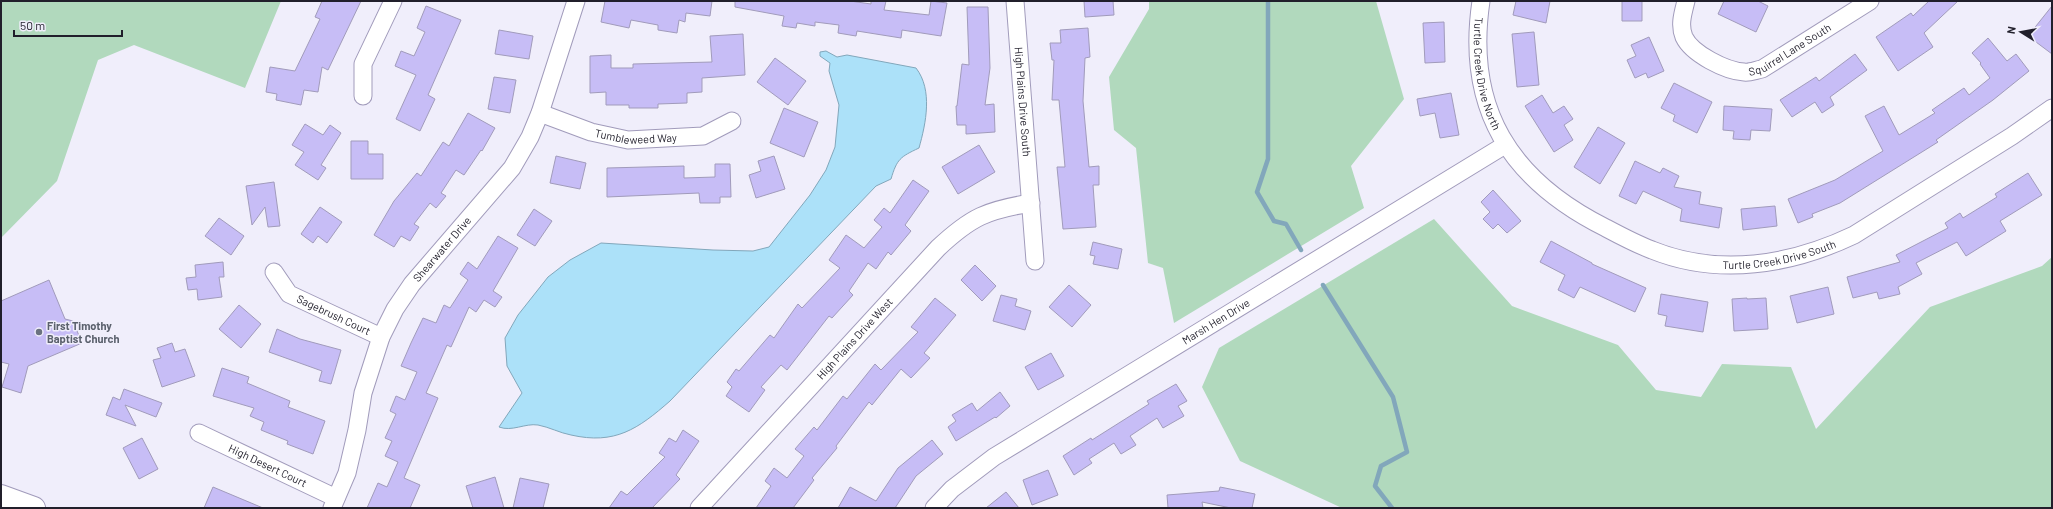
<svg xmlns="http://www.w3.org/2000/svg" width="2053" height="509" viewBox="0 0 2053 509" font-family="Barlow,sans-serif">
<rect width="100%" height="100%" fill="#f0eefb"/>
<path fill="#b1d9bd" d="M1,1H281L245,88L134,45L98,60L57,181L1,238Z
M1149,1H1376L1404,99L1351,166L1364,208L1174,323L1163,268L1148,263L1136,148L1114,130L1109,77L1149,9Z
M1434,219L1512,306L1618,345L1656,390L1701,397L1722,364L1791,367L1816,429L1930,307L2042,266L2052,257V508H1342L1240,461L1202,387L1219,348Z"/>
<path fill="#ace1f9" stroke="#82a7bb" d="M826,51L837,57L847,55L916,68C933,90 926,123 919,148C900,157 897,159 891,179L876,186L670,401C638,429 615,445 571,435C560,433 549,427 538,425C525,423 512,432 499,427L522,393L507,366L505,338L518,315L548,277L570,260L601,243L713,250L753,251L769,247L810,195L826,170L835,147L839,105L829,71L830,63L820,56V52Z"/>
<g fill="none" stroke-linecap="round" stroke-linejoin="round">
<path stroke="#82a7bb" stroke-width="4.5" d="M1268,1V159L1257,192L1274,221L1286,224L1301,250
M1323,285L1393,397L1407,452L1381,466L1375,486L1392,508"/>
</g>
<path fill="#c7bdf6" stroke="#a19bbb" d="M322,1H361L328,70L322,67L318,92L304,90L301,105L276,100L277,94L266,92L270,67L295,71L320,19L315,17Z
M605,1H712L710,16L686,13L685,22L679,20L677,33L658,30V25L631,20L629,28L601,22Z
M735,1H850L871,4V1H886L884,10L929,15L931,1L947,3L941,36L902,30L901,38L857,31L856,36L838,33L839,25L815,22V26L797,23L796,28L782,26L784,16L735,7Z
M1084,1H1113L1114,15L1085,17Z
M1516,1H1550L1546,23L1513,15Z
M1622,1H1642V21H1622Z
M1724,1H1758L1768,6L1756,32L1718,14Z
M1929,1H1958L1924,33L1933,47L1898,71L1876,37L1911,13L1913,16Z
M426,6L461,20L428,95L435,99L420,131L396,119L416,75L395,66L401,51L414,56L425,32L417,28Z
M2052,6V54L2028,36Z
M967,7H988L990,68L985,105L994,104L995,132L966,134V125H957L956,106H957L962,64L969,65Z
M1444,22L1445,62L1425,63L1423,23Z
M1088,28L1090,57L1085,58L1083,101L1089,167L1099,166V185H1093L1096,227L1063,229L1057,167H1065L1059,100H1052L1054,60H1052L1050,43H1061L1060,30Z
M499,30L533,36L529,59L495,54Z
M1534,32L1539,85L1517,87L1512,34Z
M743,34L745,75L702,78V92L687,93V103L658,104V108H629V105H606V92L590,93V56L611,55V68H633V64L712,62L710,36Z
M1649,37L1664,71L1648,78L1646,73L1635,78L1627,60L1636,56L1631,45Z
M1988,38L2007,61L2016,54L2029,71L1993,100L1936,140L1938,142L1840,203L1812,214L1813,217L1798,223L1788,199L1835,180L1883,151L1865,116L1884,106L1899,135L1935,113L1932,110L1964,88L1969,95L1990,78L1980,64L1981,63L1972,53Z
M1855,54L1867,70L1830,97L1834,105L1822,113L1815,102L1792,117L1780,100L1816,77L1819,81Z
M775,58L806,81L788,105L757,82Z
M494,77L516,80L510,113L488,109Z
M1674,83L1712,102L1697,133L1673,121L1675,115L1661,108Z
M1451,93L1459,135L1440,138L1435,113L1420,116L1417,99Z
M1542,95L1553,113L1564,106L1573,119L1564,125L1573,140L1554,152L1525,106Z
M1724,106L1772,109L1770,131L1751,130L1750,140L1733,139L1734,131L1723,130Z
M784,108L818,122L804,157L770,143Z
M468,113L495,128L482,151L481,150L464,175L456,170L441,193L446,196L436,208L430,203L414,224L419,227L410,241L401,236L394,247L374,235L394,201L417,173L421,176L443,142L449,146Z
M305,124L323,135L330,125L341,133L321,165L326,168L318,180L295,165L304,152L292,145Z
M1598,127L1625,143L1600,184L1574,167Z
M351,141H368V154H383V179H351Z
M979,145L995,172L958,194L942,167Z
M556,156L586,163L580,189L550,183Z
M774,156L785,189L756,198L749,175L761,171L758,161Z
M1635,161L1660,173L1663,168L1679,176L1674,187L1701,192L1699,204L1722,208L1719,228L1680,221L1682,209L1643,191L1636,204L1619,196Z
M715,164H730L731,197H720V203H700L699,193L607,197V168L684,166V178L715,177Z
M2028,173L2042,195L2000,221L2006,231L1966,256L1957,242L1916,263L1922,274L1898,287L1900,294L1879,299L1877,292L1853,298L1847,277L1900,262L1896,255L1948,228L1945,223L1960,213L1963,218L1997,197L1995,194Z
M913,180L929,191L905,225L911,231L891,255L888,252L876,269L868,263L849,291L853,295L832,318L829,316L787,370L781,365L761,387L765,390L749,412L726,396L732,387L727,382L736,369L739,371L770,335L774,338L798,304L802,308L840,268L829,260L846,235L864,248L882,227L874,220L884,208L890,213Z
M274,182L280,226L268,227L265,207L252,225L246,186Z
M1493,190L1521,221L1507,233L1498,224L1493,229L1483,219L1490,212L1481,202Z
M1775,206L1777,226L1743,230L1741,209Z
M320,207L342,222L327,243L318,236L313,243L301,234Z
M534,209L552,221L535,246L517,235Z
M219,218L244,236L231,255L205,236Z
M498,236L518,248L493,291L502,297L495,307L484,300L476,312L469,307L451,347L447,345L426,393L438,398L404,478L420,485L410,508H367L378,483L387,487L398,462L385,456L392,441L385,438L396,414L390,411L396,396L405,400L417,372L401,366L411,343L423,318L436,323L444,305L450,308L468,280L460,274L468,262L477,269Z
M1551,241L1592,263V264L1646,288L1635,312L1580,287L1574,298L1558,290L1565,275L1540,262Z
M1093,242L1122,249L1118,269L1093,264L1095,256L1090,255Z
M223,262L224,277H219L222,297L198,300L197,289L188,290L186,278L196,277L195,265Z
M975,265L996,286L982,301L961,280Z
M49,280L65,319L73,321L82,343L28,366L21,393L2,387L9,364L1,362V301Z
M1069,285L1091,305L1072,327L1049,307Z
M1828,287L1834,314L1797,323L1790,296Z
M1661,294L1708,302L1703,332L1665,326L1667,316L1658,314Z
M1001,295L1017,299L1015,306L1031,311L1025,330L993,321Z
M935,298L956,315L924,353L930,358L911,378L901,369L872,405L869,402L836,446L837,448L812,478L814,480L793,508H756L771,486L765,481L774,468L787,478L804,456L795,449L814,427L817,430L843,396L847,399L875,364L881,370L918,332L911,327Z
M1747,298V299L1766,298L1768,329L1734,331L1732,299Z
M239,305L261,324L241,348L219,329Z
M277,329L300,339L341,350L331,384L319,381L322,371L269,352Z
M172,343L175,352L185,349L195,376L162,387L153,360L161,358L157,348Z
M1051,353L1064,376L1038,390L1025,367Z
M222,368L249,377L247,383L290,401L288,407L325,421L313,454L287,444L288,441L261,430L264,422L250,416L254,408L213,396Z
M1176,384L1187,401L1178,406L1184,416L1163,428L1157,418L1130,436L1136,445L1121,454L1114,443L1089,459L1092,463L1074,475L1063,456L1091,438L1092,440L1149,404L1147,401Z
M124,389L162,403L156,417L125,405L136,426L106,415L113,397L120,400Z
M1000,392L1010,406L996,418L995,417L956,441L948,427L956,421L952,415L972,403L977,411Z
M683,430L699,441L676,475L680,479L652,508H609L621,491L627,495L665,457L659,453L669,438L676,442Z
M142,438L158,469L139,479L123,448Z
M932,440L943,454L916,476L895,508H838L850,487L876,501L898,468Z
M1048,470L1058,495L1032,505L1023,480Z
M495,477L504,508H473L466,486Z
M520,478L549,484L543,508H513Z
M213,487L263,508H204Z
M1220,487L1255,494L1252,508H1231L1202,502L1203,508H1168L1167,495L1219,491Z
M1006,492L1019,508H986Z"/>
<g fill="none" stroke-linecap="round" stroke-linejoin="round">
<g stroke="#a19bbb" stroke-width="19">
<g id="minor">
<path id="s1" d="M1015,1L1035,261"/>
<path id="s2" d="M1481,1C1465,109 1510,180 1606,228C1621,236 1636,244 1652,250C1719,277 1791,265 1854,235L2012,136L2052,108"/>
<path id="s3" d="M1686,1C1683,13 1679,25 1684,37C1692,54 1726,71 1744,72C1749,73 1756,70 1762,69L1870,1"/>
<path d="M363,96V64L393,1"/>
<path id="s4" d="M540,113L591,132L628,140L703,136L732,121"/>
<path id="s5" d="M274,272L289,294L381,337"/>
<path id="s6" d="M199,433L336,498"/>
<path id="s7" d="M332,508L347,473L357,430L363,393L381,337L395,309L412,284L512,168L530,137L540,113L576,1"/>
<path id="s8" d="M699,508L938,248C971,217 987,210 1031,203"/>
<path id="s9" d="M934,508L952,489L994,457L1505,145"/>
</g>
</g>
<g stroke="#a19bbb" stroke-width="24">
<path id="tertiary" d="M1,496L34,508"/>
</g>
<use href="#minor" stroke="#fff" stroke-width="17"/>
<use href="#tertiary" stroke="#fff" stroke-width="22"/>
</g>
<circle fill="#6b7280" stroke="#f0eefb" stroke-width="1.5" cx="39" cy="332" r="4"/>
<g text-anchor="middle" stroke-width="3" stroke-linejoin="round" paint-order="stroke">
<g font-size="11" fill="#211f2b" stroke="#f0eefb">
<text dy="4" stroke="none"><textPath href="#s3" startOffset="160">Squirrel Lane South</textPath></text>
<text dy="4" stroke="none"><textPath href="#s2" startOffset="74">Turtle Creek Drive North</textPath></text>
<text dy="4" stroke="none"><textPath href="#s1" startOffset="101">High Plains Drive South</textPath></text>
<text dy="4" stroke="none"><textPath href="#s4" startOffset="100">Tumbleweed Way</textPath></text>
<text dy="4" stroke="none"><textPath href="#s7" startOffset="286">Shearwater Drive</textPath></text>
<text dy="4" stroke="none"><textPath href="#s2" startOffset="462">Turtle Creek Drive South</textPath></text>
<text dy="4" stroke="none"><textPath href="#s5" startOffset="76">Sagebrush Court</textPath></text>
<text dy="4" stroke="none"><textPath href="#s9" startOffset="339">Marsh Hen Drive</textPath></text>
<text dy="4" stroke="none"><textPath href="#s8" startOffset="230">High Plains Drive West</textPath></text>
<text dy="4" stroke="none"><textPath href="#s6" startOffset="76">High Desert Court</textPath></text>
</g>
<g font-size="11" font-weight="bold" fill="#5b616d" stroke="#f0eefb" text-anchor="start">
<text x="47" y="330">First Timothy<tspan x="47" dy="13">Baptist Church</tspan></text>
</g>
</g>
<rect width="2053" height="509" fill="none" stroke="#211f2b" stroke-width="4"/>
<g transform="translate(2021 32) rotate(281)" stroke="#f0eefb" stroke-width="3" paint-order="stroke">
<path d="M0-3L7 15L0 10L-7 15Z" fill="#211f2b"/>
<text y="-6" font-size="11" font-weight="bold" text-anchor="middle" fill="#211f2b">N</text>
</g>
<path d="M14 30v6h108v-6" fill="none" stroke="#211f2b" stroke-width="2"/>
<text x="20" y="30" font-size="12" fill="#211f2b" stroke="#f0eefb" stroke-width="3" paint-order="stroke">50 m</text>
</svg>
